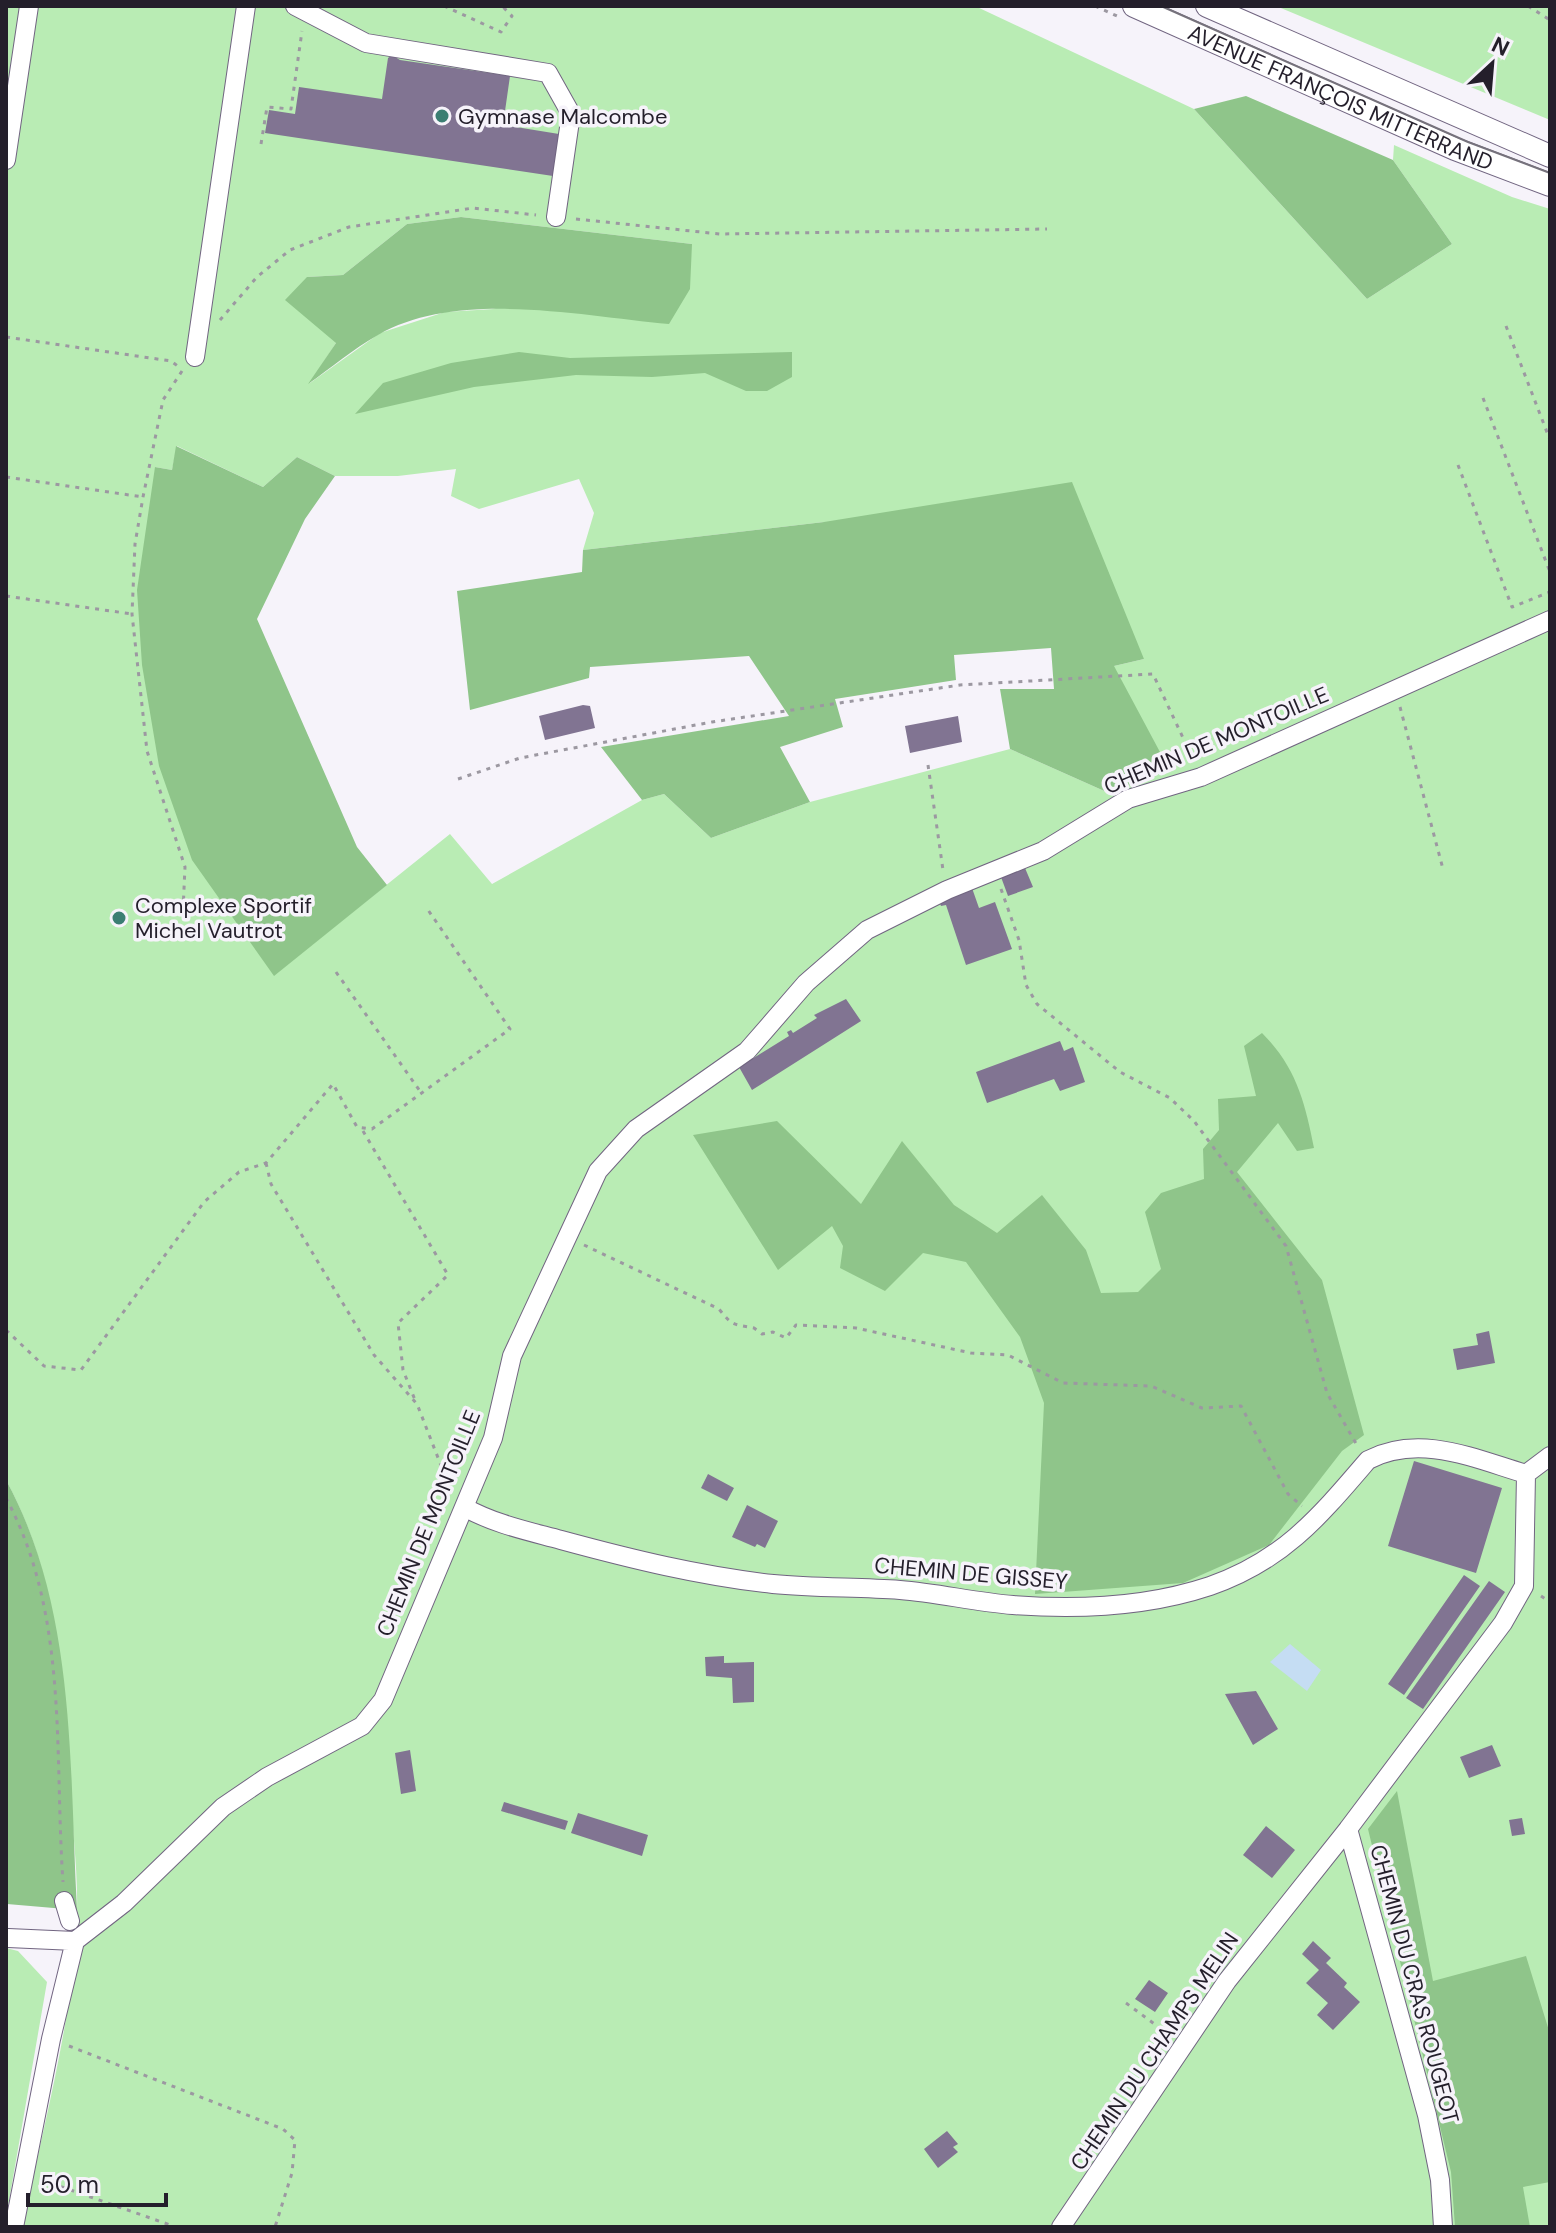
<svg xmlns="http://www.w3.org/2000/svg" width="1556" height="2233" viewBox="0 0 1556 2233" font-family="'DM Sans',sans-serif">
<rect width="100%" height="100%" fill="#f6f3fa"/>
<path fill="#b9ecb4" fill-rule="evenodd" d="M6,6H975L1194,109L1367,299L1452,244L1393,160L1394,145L1512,197L1550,209V2227H23C43,2123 75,2015 77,1909C78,1869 72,1827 70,1787C64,1681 58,1576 6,1480ZM461,217L692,244L493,309L445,312L380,333L310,383L336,343L307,277L343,275L407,224ZM177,446L263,487L297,457L335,476H398L456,469L451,496L479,509L579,479L594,513L583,550L824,522L1144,659L1114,666L1111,794L1010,749L810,802L711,838L664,794L642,800L492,884L450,834L274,975L155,467L172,470Z
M1276,6H1550V120L1526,110Z
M6,1948L18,1951L47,1982L6,2218Z"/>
<path fill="#8fc58a" d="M1246,96L1393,160L1452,244L1367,299L1194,109Z
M461,217L692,244L690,289L669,324C581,316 458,289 378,335C353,349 331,368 308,384L336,343L285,300L307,277L343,275L407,224Z
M519,352L570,358L792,352V377L767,391H746L705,373L652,377L576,375L474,387L355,414L383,383L451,363Z
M176,446L263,487L297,457L335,476L305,519L257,619L357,847L387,885L274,976L192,860L159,766L142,665L137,590L155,467L172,470Z
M1072,482L1144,659L1114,666L1168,767L1111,794L1010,749L1000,689H1054L1051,648L954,655L956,680L835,699L843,727L780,747L810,802L711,838L664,794L642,800L601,747L789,716L749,656L590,667L589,678L470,710L457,591L582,572L583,550L824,522Z
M1262,1033C1296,1067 1305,1102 1314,1148L1297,1151L1278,1123L1237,1172L1322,1280L1364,1435L1342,1451L1269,1545L1183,1583L1035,1594L1044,1403L1020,1337L966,1262L923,1253L885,1291L840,1268L843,1246L832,1226L778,1270L693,1135L777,1121L861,1204L902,1141L954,1205L997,1233L1042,1195L1086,1250L1101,1293L1138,1292L1161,1269L1145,1212L1161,1193L1204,1179L1203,1149L1219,1130L1218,1099L1256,1096L1244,1046Z
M6,1480C77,1610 69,1766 77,1910L7,1904L6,1897Z
M1397,1791L1433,1981L1526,1956L1550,2034V2182L1523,2187L1530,2227H1455L1451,2172L1368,1829Z"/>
<path fill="#c5ddf3" d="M1290,1644L1321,1670L1307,1691L1270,1662Z"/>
<path fill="#817492" d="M392,55L400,60L510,76L503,125L559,134L553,176L265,133L269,110L295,114L299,87L382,99L388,58Z
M583,705L590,706L595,728L545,740L539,716Z
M958,716L962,742L910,753L905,726Z
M1025,868L1033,887L1008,896L1001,877Z
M972,888L979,908L995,902L1012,949L966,965L946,905L941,906L939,901Z
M846,999L861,1021L752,1090L739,1067L789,1036L787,1032L791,1030L793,1033L817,1018L814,1015Z
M1060,1041L1064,1051L1073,1047L1085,1082L1060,1091L1054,1079L987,1103L976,1072Z
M1489,1331L1495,1363L1457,1370L1453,1349L1478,1345L1476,1334Z
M1414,1461L1502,1488L1476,1573L1388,1546Z
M708,1474L734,1488L727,1501L701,1488Z
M747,1505L778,1521L765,1548L757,1544L755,1547L732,1537Z
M1464,1575L1480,1586L1404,1695L1388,1684Z
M1489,1581L1505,1592L1423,1709L1406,1698Z
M724,1656V1663L754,1662V1702L733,1703L732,1678L706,1676L705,1657Z
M1256,1691L1278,1729L1253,1745L1225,1694Z
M1492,1745L1501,1766L1469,1778L1460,1757Z
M410,1750L416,1791L401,1794L395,1753Z
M504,1802L568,1821L565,1830L501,1811Z
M578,1813L648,1835L642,1856L571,1833Z
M1522,1818L1525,1834L1512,1836L1509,1820Z
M1266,1826L1295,1850L1272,1878L1243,1855Z
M1313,1941L1331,1958L1326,1963L1347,1983L1344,1987L1360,2002L1333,2030L1317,2015L1328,2003L1306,1983L1319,1970L1302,1954Z
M1149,1980L1168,1993L1155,2012L1135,1999Z
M947,2131L958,2144L953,2147L958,2152L938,2168L924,2149Z"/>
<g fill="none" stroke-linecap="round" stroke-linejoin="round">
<g stroke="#716581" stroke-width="20">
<path id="minor" d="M295,6L366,43L548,73L571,114L556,217
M6,160L29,6
M195,357L246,6
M1526,1474L1550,1456
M464,1507C494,1524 528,1531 561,1540C631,1559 700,1576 773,1584C815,1588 858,1587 900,1590C938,1593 975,1602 1013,1605C1079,1610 1147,1607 1210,1586C1283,1561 1320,1516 1368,1460C1420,1433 1475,1459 1526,1474
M1348,1829L1427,2115L1440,2180L1443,2227
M64,1901L70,1921
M8,1938L75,1941L124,1903L223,1807L267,1777L362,1726L383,1700L493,1438L512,1356L598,1171L636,1129L747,1051L806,983L867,930L947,890L1043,851L1128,799L1201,777L1550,620
M14,2227L51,2039L75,1941
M1061,2227L1227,1981L1348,1829L1503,1623L1524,1586L1526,1474"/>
</g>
<g stroke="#716581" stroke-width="24">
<g id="major">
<path id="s1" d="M1134,6L1455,149L1550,185"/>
<path d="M1207,6L1550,156"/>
</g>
</g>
<path stroke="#9c98a1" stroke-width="3" stroke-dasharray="4 6" stroke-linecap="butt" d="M444,6L501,32L512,16L502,6
M1095,6L1117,16
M1528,6L1550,20
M261,144L267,107L291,109L302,31
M576,219L720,234L1047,229
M220,320L257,277L290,250L349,227L473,208L536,215
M1506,326L1550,440
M6,337L171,361L179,367
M182,371L163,400L143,497L135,544L132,614L147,751L185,867L183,911
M1483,398L1550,572
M1458,465L1512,607L1550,592
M6,477L143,497
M6,596L132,614
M1400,707L1443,869
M928,765L943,870
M458,779L520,758L712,722L960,685L1153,674L1193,759
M1001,889L1019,940L1026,985L1037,1004L1120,1072L1170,1098L1194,1121L1286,1246L1327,1393L1358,1447
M336,972L422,1094
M363,1131L448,1275L398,1323L403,1370L415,1400
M266,1163L271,1184L374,1355L417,1404L451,1491
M584,1245L719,1309C733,1327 734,1324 754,1328L762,1334L773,1332L786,1338L796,1325L856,1328L971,1353L1008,1355L1063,1383L1151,1386L1202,1408L1241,1406L1288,1494L1302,1506
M6,1330L44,1366L81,1370L204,1202L239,1172L266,1163L333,1084L357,1127L372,1129L510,1029L426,907
M6,1498C69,1615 54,1754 63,1882
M1541,1596L1550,1602
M1126,2003L1168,2034
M69,2046L283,2129L295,2140L292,2173L275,2227
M42,2180L176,2227"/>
<use href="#minor" stroke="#fff" stroke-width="18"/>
<use href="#major" stroke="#fff" stroke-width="22"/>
<path stroke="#76727c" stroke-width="2" d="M1161,6L1468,142L1550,173"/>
</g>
<g fill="#3b7e72" stroke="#f6f3fa" stroke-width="3">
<circle cx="442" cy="116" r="8"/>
<circle cx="119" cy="918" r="8"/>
</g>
<g text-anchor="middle" stroke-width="7" stroke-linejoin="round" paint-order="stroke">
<g font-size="22" fill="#241f2b" stroke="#f6f3fa">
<text dy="8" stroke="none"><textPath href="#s1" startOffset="226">AVENUE FRANÇOIS MITTERRAND</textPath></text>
<text transform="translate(1216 740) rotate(-23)" y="8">CHEMIN DE MONTOILLE</text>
<text transform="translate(428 1523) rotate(-68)" y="8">CHEMIN DE MONTOILLE</text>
<text transform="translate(971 1573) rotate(5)" y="8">CHEMIN DE GISSEY</text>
<text transform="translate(1415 1984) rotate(75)" y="8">CHEMIN DU CRAS ROUGEOT</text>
<text transform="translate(1154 2051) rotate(-56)" y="8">CHEMIN DU CHAMPS MELIN</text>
</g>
<g font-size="22" fill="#241f2b" stroke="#f6f3fa" text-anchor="start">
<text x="458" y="124">Gymnase Malcombe</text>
<text x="135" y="913">Complexe Sportif<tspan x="135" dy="25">Michel Vautrot</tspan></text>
</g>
</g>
<rect width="1556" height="2233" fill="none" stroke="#241f2b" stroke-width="16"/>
<g transform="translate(1492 64) rotate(26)" stroke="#f6f3fa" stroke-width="6" paint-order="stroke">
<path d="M0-6L14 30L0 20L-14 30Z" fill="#241f2b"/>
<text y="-12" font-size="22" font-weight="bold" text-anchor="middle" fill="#241f2b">N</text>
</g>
<path d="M28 2193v12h138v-12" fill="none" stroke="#241f2b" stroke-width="4"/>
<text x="40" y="2193" font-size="24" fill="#241f2b" stroke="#f6f3fa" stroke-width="6" paint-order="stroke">50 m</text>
</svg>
